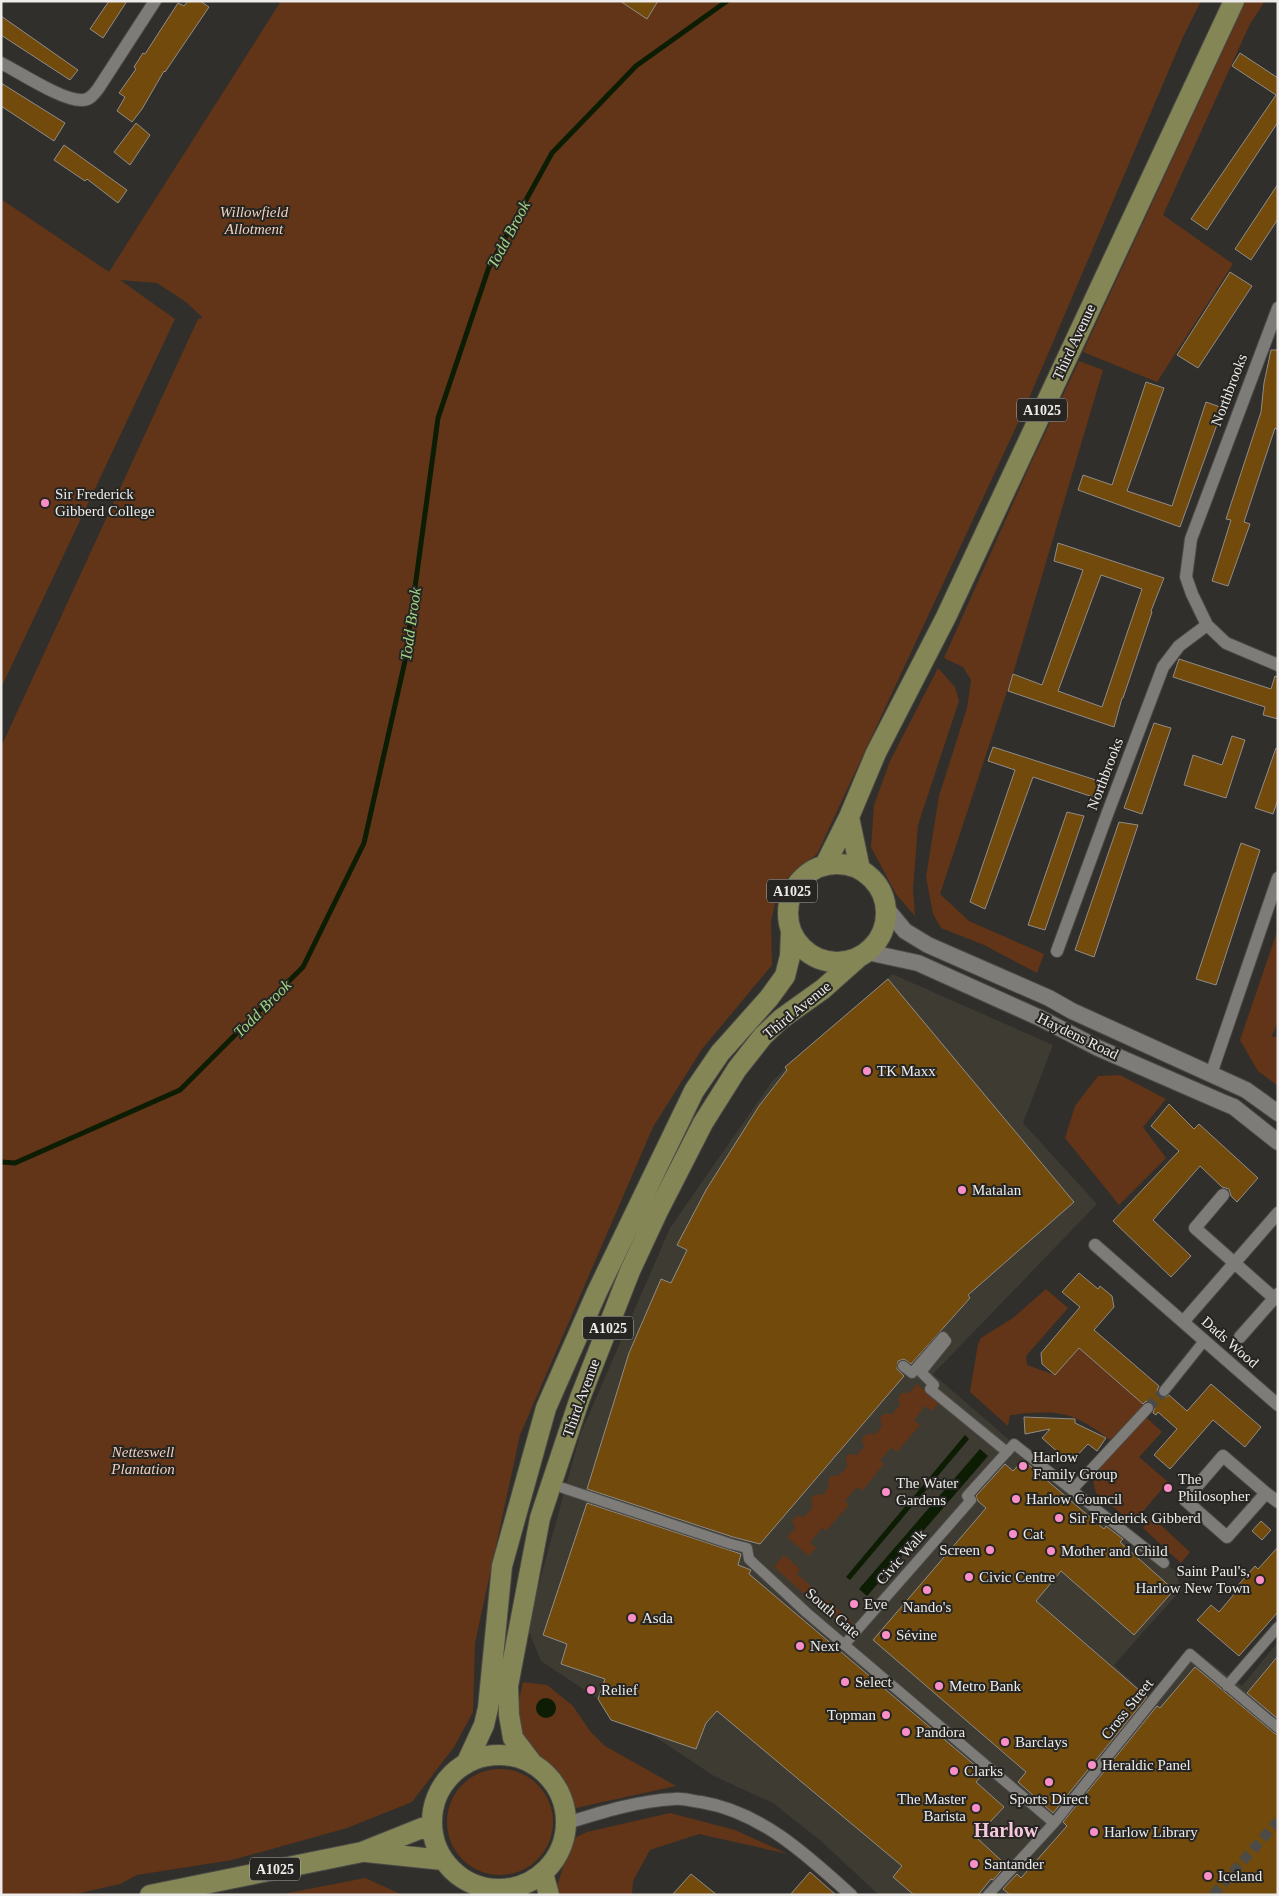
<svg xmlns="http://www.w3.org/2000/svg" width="1279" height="1896" viewBox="0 0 1279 1896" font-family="'Times New Roman',serif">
<rect width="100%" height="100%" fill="#302f2b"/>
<path fill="#3d3b32" d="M892,974L1053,1045L1023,1123L1097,1204L933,1374L1014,1444L1178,1573L1179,1592L1114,1665L1147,1696L1192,1649L1242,1686L1278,1642V1895H879L822,1842L773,1803L714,1776L541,1661L527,1627L580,1435L670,1228L773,1080Z"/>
<path fill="#623518" d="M281,1H1201L1183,37L1024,410L817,854L780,884L771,921L772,965L702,1049L653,1127L520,1435L475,1643L473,1712L454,1747L412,1802L347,1828L232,1860L137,1875L120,1884L71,1895H1V747L198,319L203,318L186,302L157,283L120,280L175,319L1,688V199L109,272Z
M1246,1H1265L1250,24L1163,215L1233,264L1157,382L1083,352Z
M1079,361L1103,370L1015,667L940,894L969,921L1044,954L1037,973L984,945L941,928L933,914L926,877L939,796L967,708L971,680L963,667L944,658L1030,465Z
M938,668L955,687L959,701L918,825L913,888L915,916L896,894L871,847L874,805L890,761Z
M1278,929V1021L1272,1036L1278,1038V1086L1258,1071L1240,1040Z
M1120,1075L1166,1099L1143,1127L1166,1158L1119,1205L1065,1138L1075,1106L1098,1076Z
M1046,1289L1068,1308L1026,1356L1027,1365L1055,1375L1079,1348L1145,1406L1110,1440C1072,1410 1056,1410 1010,1415L1008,1426L970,1392L978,1344L981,1338L1013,1318Z
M917,1384L939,1403L932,1411L925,1406L914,1420L920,1425L897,1452L891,1448L880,1460L884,1464L862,1491L857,1487L845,1501L849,1505L826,1531L822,1528L810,1542L816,1548L809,1556L787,1537L795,1528L792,1520L799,1515L804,1517L812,1508L811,1498L817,1494L823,1495L829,1487L828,1480L831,1476L839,1475L847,1467L846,1457L849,1454L857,1455L864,1447L862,1440L864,1436L872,1433L875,1435L882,1426L880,1417L884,1414H892L900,1405C897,1400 898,1397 902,1393H909Z
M1146,1417L1162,1432L1139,1457L1168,1482L1133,1523L1096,1493L1092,1477Z
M1152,1517L1190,1552L1181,1563L1143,1528Z
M784,1555L800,1569L797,1574L818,1592L811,1600L774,1567Z
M826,1599L853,1623L851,1626H844L821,1606Z
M523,1682L547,1685L573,1706L590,1731L605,1746L676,1786L576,1808L563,1777L533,1751L515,1719Z
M447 1822a53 53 0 1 1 106 0a53 53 0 1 1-106 0Z
M670,1813L735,1830L788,1854L699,1834L650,1850L633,1881L632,1895H557L556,1889L572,1839L587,1832Z
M365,1878L403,1895H278Z"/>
<path fill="#0c1d03" d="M965,1435L969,1439L850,1580L846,1577Z
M980,1449L988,1456L867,1596L859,1589Z
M536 1708a10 10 0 1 1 20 0a10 10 0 1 1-20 0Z"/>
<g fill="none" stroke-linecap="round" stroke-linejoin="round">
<path stroke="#0c1d03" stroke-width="5" d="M1,1162L15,1163L180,1090L303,967L364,843L405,661L438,418L489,267L552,153L636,66L727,1"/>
</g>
<path fill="#724a0b" stroke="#8f8c89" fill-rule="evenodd" d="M109,1H127L103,38L90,29Z
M188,1H200L209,7L165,72L164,71L142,109L132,122L117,111L125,97L119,93L136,69L134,67L143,53L145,54L178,3L184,6Z
M620,1H658L647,19Z
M1,16L78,70L70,80L1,35Z
M1240,53L1278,78V122L1207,230L1191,219L1276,95L1232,66Z
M1,83L65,123L54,141L1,106Z
M136,123L150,135L130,165L114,152Z
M64,145L127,190L118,203L87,179L85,181L54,160Z
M1278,184V219L1251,260L1235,249Z
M1230,272L1252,286L1198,368L1177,355Z
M1271,350H1278V430L1275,428L1244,522L1250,524L1228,586L1212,581L1231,520L1226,519L1261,412L1264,383Z
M1146,382L1164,388L1127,491L1172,506L1206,402L1223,408L1180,527L1078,490L1083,475L1112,485Z
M1058,543L1164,578L1151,611L1152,612L1123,698H1122L1114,727L1008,691L1013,674L1042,685L1083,570L1054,561ZM1101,575L1142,589L1102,707L1058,691Z
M1179,659L1271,689L1275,676L1278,677V719L1263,715L1265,707L1173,677Z
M1154,723L1171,728L1142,814L1124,808Z
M1232,736L1245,740L1226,798L1184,785L1193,755L1222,765Z
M993,747L1099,781L1096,798L1033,777L985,909L970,902L1015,770L988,761Z
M1276,748L1278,749V799L1273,814L1255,808Z
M1067,812L1084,816L1045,930L1028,925Z
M1119,822L1138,825L1094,957L1075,950Z
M1241,843L1260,850L1216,985L1196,979Z
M888,979L1074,1202L968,1295L970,1298L911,1364L904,1359L898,1361L897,1369L904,1376L760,1544L733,1537L587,1489L629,1353L661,1279L671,1283L687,1250L677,1245L706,1190L759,1106L787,1070L785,1067Z
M1169,1104L1194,1129L1199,1124L1258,1178L1237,1202L1231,1196L1229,1189L1222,1187L1200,1166L1153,1220L1191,1256L1171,1277L1113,1221L1179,1151L1151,1126Z
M1079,1273L1098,1289L1100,1286L1112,1296L1114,1307L1094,1330L1159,1386L1157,1390L1159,1396L1163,1398L1169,1395L1187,1411L1211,1384L1261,1427L1245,1447L1213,1420L1170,1469L1154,1455L1177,1429L1158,1412L1156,1415L1153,1413L1155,1406L1152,1403L1146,1401L1143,1404L1079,1348L1055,1375L1042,1364L1041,1353L1080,1307L1062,1292Z
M1024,1417L1075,1419V1423L1106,1438L1097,1451L1088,1444L1070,1463L1042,1438L1050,1429L1025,1434Z
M1023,1460L1104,1529L1106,1526L1123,1539L1120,1542L1174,1590L1134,1635L1061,1571L1036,1601L1147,1697L1053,1813L1018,1782L1026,1772L873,1640L986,1508L978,1501L976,1496L1005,1464L1013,1471Z
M587,1503L741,1554L738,1565L751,1570L749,1574L984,1773L976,1782L1004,1807L976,1837L1006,1865L993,1880L991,1879L978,1895H914L893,1877L902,1866L717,1711L706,1723L696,1749L611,1720L598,1699L605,1679L561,1664L567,1644L543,1635Z
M1261,1521L1271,1530L1262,1540L1252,1531Z
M1278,1547V1612L1239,1656L1197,1620L1211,1605L1219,1612L1235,1593L1233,1591L1255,1566L1258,1569Z
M1278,1656V1719L1247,1693Z
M1195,1667L1274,1733L1278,1735V1895H1010L1003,1889L1017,1874L1021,1878L1067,1826L1063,1822L1157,1706L1160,1708Z
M810,1872L836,1895H790Z
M691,1874L717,1895H672Z"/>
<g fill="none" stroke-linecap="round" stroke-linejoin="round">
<path stroke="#4c4b48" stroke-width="10" stroke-dasharray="10 5" stroke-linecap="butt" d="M1148,1408L1164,1391
M1213,1895L1278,1821"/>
<g stroke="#4b4a47" stroke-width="12">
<path id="pedestrian" d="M903,1366L912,1373L943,1337L946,1341L921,1372L934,1385L930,1389L1007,1452
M1164,1391L1204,1341
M563,1488L731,1544L747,1548L749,1559L807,1613L1054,1823
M1073,1489L1148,1408
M844,1645L971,1500L967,1496L1014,1444L1164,1563
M1227,1686L1278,1627
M988,1895L1054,1823L1190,1654L1278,1728"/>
</g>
<g stroke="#4b4a47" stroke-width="14">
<path id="minor" d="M1,63C19,72 64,102 83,100C90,100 94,94 98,89L155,1
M1278,308L1191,539L1186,577L1192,594L1207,625L1226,643L1278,665
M1057,951L1108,812L1163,667L1179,646L1207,625
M1211,1074L1278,878
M1223,1195L1195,1228L1274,1298
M1095,1245L1278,1405
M1183,1322L1278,1213
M1240,1337L1278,1294
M1223,1456L1266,1493L1227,1537L1185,1500Z
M1266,1493L1278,1502
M567,1823C602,1812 637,1801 674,1799C683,1798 692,1801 701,1802C761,1812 807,1855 851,1895"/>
</g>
<g stroke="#4b4a47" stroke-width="18">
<path id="tertiary" d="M886,908L905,931L928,945L1049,998L1072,1011L1246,1090L1278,1113
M867,952L918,963L1040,1018L1098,1048L1222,1102L1234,1107L1278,1142"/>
</g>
<g stroke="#4b4a47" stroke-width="22">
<path id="primary" d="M849,817L860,869
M788 913a49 49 0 1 1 98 0a49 49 0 1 1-98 0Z
M825,865L849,817L876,753L946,617L1234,1
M432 1822a67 67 0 1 1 134 0a67 67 0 1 1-134 0Z
M532,1763L513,1738L509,1715L508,1686L540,1518L580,1398L630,1271L657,1213L703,1123L737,1069L763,1036L781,1019L823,989L859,957
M466,1764L484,1725L488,1708L502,1566L546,1408L597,1292L694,1091L720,1053L769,998L785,976L790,956L791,932
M366,1852L443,1860
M543,1873L549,1895
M150,1895L362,1852L432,1824"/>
</g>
<use href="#pedestrian" stroke="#7d7c78" stroke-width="10"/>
<use href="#minor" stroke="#7d7c78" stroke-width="12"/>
<use href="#tertiary" stroke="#7d7c78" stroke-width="16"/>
<use href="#primary" stroke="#848755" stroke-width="20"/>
</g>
<g fill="#fa8fc8" stroke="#262522" stroke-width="2">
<circle cx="45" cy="503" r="5"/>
<circle cx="867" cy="1071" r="5"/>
<circle cx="962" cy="1190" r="5"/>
<circle cx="1023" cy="1466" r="5"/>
<circle cx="1168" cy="1488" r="5"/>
<circle cx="886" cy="1492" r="5"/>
<circle cx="1016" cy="1499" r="5"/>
<circle cx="1059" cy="1518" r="5"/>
<circle cx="1013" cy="1534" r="5"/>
<circle cx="990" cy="1550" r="5"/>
<circle cx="1051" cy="1551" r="5"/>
<circle cx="969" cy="1577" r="5"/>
<circle cx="1260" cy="1580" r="5"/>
<circle cx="927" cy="1590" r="5"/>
<circle cx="854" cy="1604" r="5"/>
<circle cx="632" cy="1618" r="5"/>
<circle cx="886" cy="1635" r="5"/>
<circle cx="800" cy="1646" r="5"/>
<circle cx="845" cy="1682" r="5"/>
<circle cx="939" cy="1686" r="5"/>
<circle cx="591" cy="1690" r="5"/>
<circle cx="886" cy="1715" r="5"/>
<circle cx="906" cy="1732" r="5"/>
<circle cx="1005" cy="1742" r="5"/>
<circle cx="1092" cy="1765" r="5"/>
<circle cx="954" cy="1771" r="5"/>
<circle cx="1049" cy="1782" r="5"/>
<circle cx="976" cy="1808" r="5"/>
<circle cx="1094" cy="1832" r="5"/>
<circle cx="974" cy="1864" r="5"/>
<circle cx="1208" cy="1876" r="5"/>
</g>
<g text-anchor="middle" stroke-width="4" stroke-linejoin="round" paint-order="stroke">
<g fill="#262522" stroke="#b1b0ae" stroke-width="1">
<rect x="1017" y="398.5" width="50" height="23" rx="4"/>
<rect x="767" y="879.5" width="50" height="23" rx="4"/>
<rect x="583" y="1316.5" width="50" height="23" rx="4"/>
<rect x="250" y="1857.5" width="50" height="23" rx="4"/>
</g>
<g font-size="14" font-weight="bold" fill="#edecea">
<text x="1042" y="415">A1025</text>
<text x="792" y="896">A1025</text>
<text x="608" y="1333">A1025</text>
<text x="275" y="1874">A1025</text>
</g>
<g font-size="15" font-style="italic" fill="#f3d0bc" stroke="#262522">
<text x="254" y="217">Willowfield<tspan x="254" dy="17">Allotment</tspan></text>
<text x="143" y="1457">Netteswell<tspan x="143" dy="17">Plantation</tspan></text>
</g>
<g font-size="15" fill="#edecea" stroke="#262522">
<text transform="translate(1074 342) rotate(-65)" y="5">Third Avenue</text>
<text transform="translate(1229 390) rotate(-69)" y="5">Northbrooks</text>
<text transform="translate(1105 774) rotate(-69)" y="5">Northbrooks</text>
<text transform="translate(797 1010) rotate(-39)" y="5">Third Avenue</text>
<text transform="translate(1078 1036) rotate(26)" y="5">Haydens Road</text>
<text transform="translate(1230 1342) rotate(41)" y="5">Dads Wood</text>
<text transform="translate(581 1398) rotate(-70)" y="5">Third Avenue</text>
<text transform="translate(901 1557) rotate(-49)" y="5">Civic Walk</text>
<text transform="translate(833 1613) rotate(41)" y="5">South Gate</text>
<text transform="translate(1127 1709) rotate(-51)" y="5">Cross Street</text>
</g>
<g font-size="15" fill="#edecea" stroke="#262522" text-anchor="start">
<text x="55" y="499">Sir Frederick<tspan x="55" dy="17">Gibberd College</tspan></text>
<text x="877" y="1076">TK Maxx</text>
<text x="972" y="1195">Matalan</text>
<text x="1033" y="1462">Harlow<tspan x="1033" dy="17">Family Group</tspan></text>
<text x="1178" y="1484">The<tspan x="1178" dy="17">Philosopher</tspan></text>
<text x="896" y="1488">The Water<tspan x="896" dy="17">Gardens</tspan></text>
<text x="1026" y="1504">Harlow Council</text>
<text x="1069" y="1523">Sir Frederick Gibberd</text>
<text x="1023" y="1539">Cat</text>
<text x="980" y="1555" text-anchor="end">Screen</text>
<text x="1061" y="1556">Mother and Child</text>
<text x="1250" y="1576" text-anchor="end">Saint Paul's,<tspan x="1250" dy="17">Harlow New Town</tspan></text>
<text x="979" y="1582">Civic Centre</text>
<text x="864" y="1609">Eve</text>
<text x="927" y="1612" text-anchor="middle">Nando's</text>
<text x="642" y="1623">Asda</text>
<text x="896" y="1640">Sévine</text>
<text x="810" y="1651">Next</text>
<text x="855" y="1687">Select</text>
<text x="949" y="1691">Metro Bank</text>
<text x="601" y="1695">Relief</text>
<text x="876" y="1720" text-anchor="end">Topman</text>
<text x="916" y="1737">Pandora</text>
<text x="1015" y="1747">Barclays</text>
<text x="1102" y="1770">Heraldic Panel</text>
<text x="964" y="1776">Clarks</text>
<text x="966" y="1804" text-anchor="end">The Master<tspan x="966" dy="17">Barista</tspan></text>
<text x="1049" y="1804" text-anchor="middle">Sports Direct</text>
<text x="1104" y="1837">Harlow Library</text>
<text x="984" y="1869">Santander</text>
<text x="1218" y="1881">Iceland</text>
</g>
<g font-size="16" font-style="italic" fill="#a1d585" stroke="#262522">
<text transform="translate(508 234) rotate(-62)" y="6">Todd Brook</text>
<text transform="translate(410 624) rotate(-82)" y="6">Todd Brook</text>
<text transform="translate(262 1008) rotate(-45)" y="6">Todd Brook</text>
</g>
<g font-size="20" font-weight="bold" fill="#f6c8de" stroke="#262522">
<text x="1006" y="1837">Harlow</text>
</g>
</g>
<rect width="1279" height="1896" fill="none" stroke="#edecea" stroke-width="5"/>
</svg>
